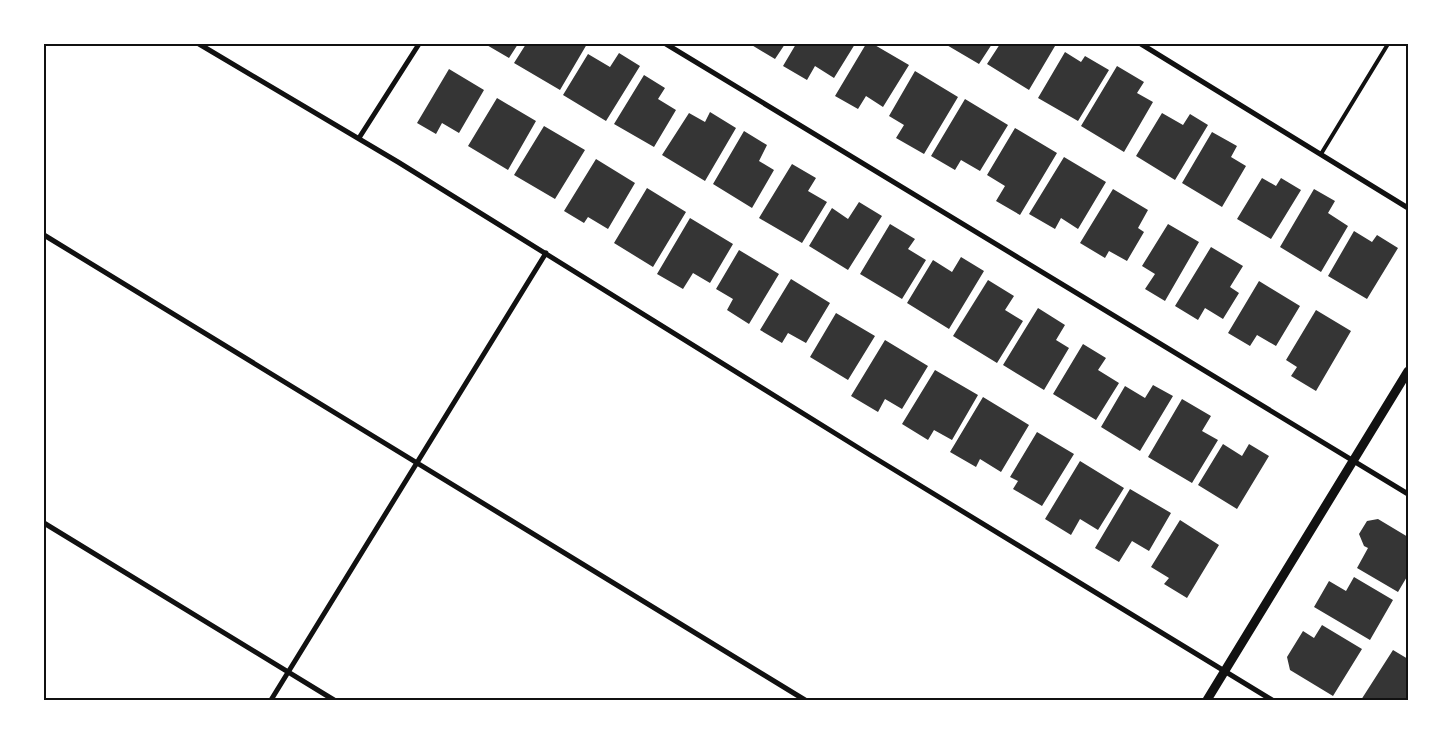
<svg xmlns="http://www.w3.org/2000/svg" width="1452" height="744" viewBox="0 0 1452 744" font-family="'Exo 2',sans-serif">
<rect width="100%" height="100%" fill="#fff"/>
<path fill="#353535" d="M485,44H518L509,58Z
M526,44H587L560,90L514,63Z
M750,44H785L775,59Z
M796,44H855L834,78L815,66L807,80L783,66Z
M866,44H873L909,65L883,107L866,96L858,109L835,96Z
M945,44H992L979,64Z
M1000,44H1050L1055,46L1029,90L987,64Z
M1065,52L1081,62L1085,56L1109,70L1078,121L1038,98Z
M619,53L640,66L606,121L563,95L588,54L610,67Z
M1117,66L1144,82L1137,93L1153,102L1124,152L1081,126Z
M449,69L484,90L459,133L442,123L436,134L417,123Z
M915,71L958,97L924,154L896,138L904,125L889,116Z
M644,75L665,88L658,99L676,110L654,147L614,124Z
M497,98L536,121L508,170L468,146Z
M965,99L1008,125L980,171L961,160L955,170L931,156Z
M710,112L736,128L705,181L662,155L689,113L705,122Z
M1162,113L1183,125L1190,114L1208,125L1175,180L1136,156Z
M544,126L585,150L555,199L514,175Z
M1015,128L1057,153L1020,215L996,201L1005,186L987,175Z
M744,131L767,145L759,161L774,170L752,208L713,184Z
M1212,132L1237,146L1231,157L1246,166L1222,207L1182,183Z
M1064,157L1106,182L1078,229L1061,218L1055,229L1029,214Z
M596,159L635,183L608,229L588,217L584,223L564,211Z
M792,164L816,178L808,191L827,202L802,243L759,218Z
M1262,178L1276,186L1281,178L1301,190L1271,239L1237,219Z
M647,188L686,212L653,267L614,243Z
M1113,189L1148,210L1138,228L1144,232L1127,261L1109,251L1105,258L1080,243Z
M1314,189L1335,201L1328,213L1348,226L1321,272L1280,247Z
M859,202L882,216L848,270L809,246L832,208L848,219Z
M690,218L733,244L710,283L693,273L683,289L657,274Z
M890,224L915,239L908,249L926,260L902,299L860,274Z
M1168,224L1199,242L1165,301L1145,289L1155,274L1142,266Z
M1354,231L1372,242L1377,235L1398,248L1367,299L1328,276Z
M1211,247L1243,266L1230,287L1239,293L1223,319L1205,308L1198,320L1175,306Z
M739,250L779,274L749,324L727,310L733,299L716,289Z
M961,257L984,271L949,329L907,303L933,260L952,272Z
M791,279L830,303L806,343L788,333L782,343L760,330Z
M988,280L1014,296L1005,310L1023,321L997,363L953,336Z
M1259,281L1300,306L1276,346L1257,335L1250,346L1228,333Z
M1038,308L1065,325L1056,340L1069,348L1044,390L1003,365Z
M1316,310L1351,331L1316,391L1291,376L1297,367L1286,360Z
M836,313L875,336L848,380L810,357Z
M885,340L928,366L902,409L885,399L878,412L851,396Z
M1083,344L1106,358L1098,370L1119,383L1096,420L1053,394Z
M935,370L978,395L952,440L934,430L928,440L902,424Z
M1153,385L1173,396L1140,451L1101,427L1125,386L1145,398Z
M983,397L1029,425L1001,472L980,459L976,467L950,452Z
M1182,399L1211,416L1202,431L1218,440L1192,483L1148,457Z
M1037,432L1074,454L1042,506L1013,489L1018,481L1010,477Z
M1223,444L1242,456L1249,444L1269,456L1237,509L1198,485Z
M1080,461L1124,488L1098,530L1080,519L1071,535L1045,519Z
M1130,489L1171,513L1149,551L1132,541L1119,562L1095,548Z
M1378,519L1408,537V575L1398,592L1357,568L1368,548L1364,546L1359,534L1367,521Z
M1180,520L1219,545L1187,598L1164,584L1169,578L1151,567Z
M1354,577L1393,600L1370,640L1314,607L1329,581L1346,591Z
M1322,625L1362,649L1333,696L1290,670L1287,657L1303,631L1314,638Z
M1393,650L1408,659V700H1361Z"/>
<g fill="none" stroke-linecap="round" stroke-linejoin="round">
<path stroke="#111" stroke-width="4" d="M1321,154L1388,44"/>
<path stroke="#111" stroke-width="5" d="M199,44L398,162L870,455L1272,700
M666,44L1408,494
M1141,44L1408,208
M359,138L419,44
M44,235L805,700
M44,523L334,700
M271,700L546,253"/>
<path stroke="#111" stroke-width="9" d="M1207,700L1408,371"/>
</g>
<rect width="1452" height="744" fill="none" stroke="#ffffff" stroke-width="90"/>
<rect x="45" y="45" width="1362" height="654" fill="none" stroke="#111" stroke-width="2"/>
</svg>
